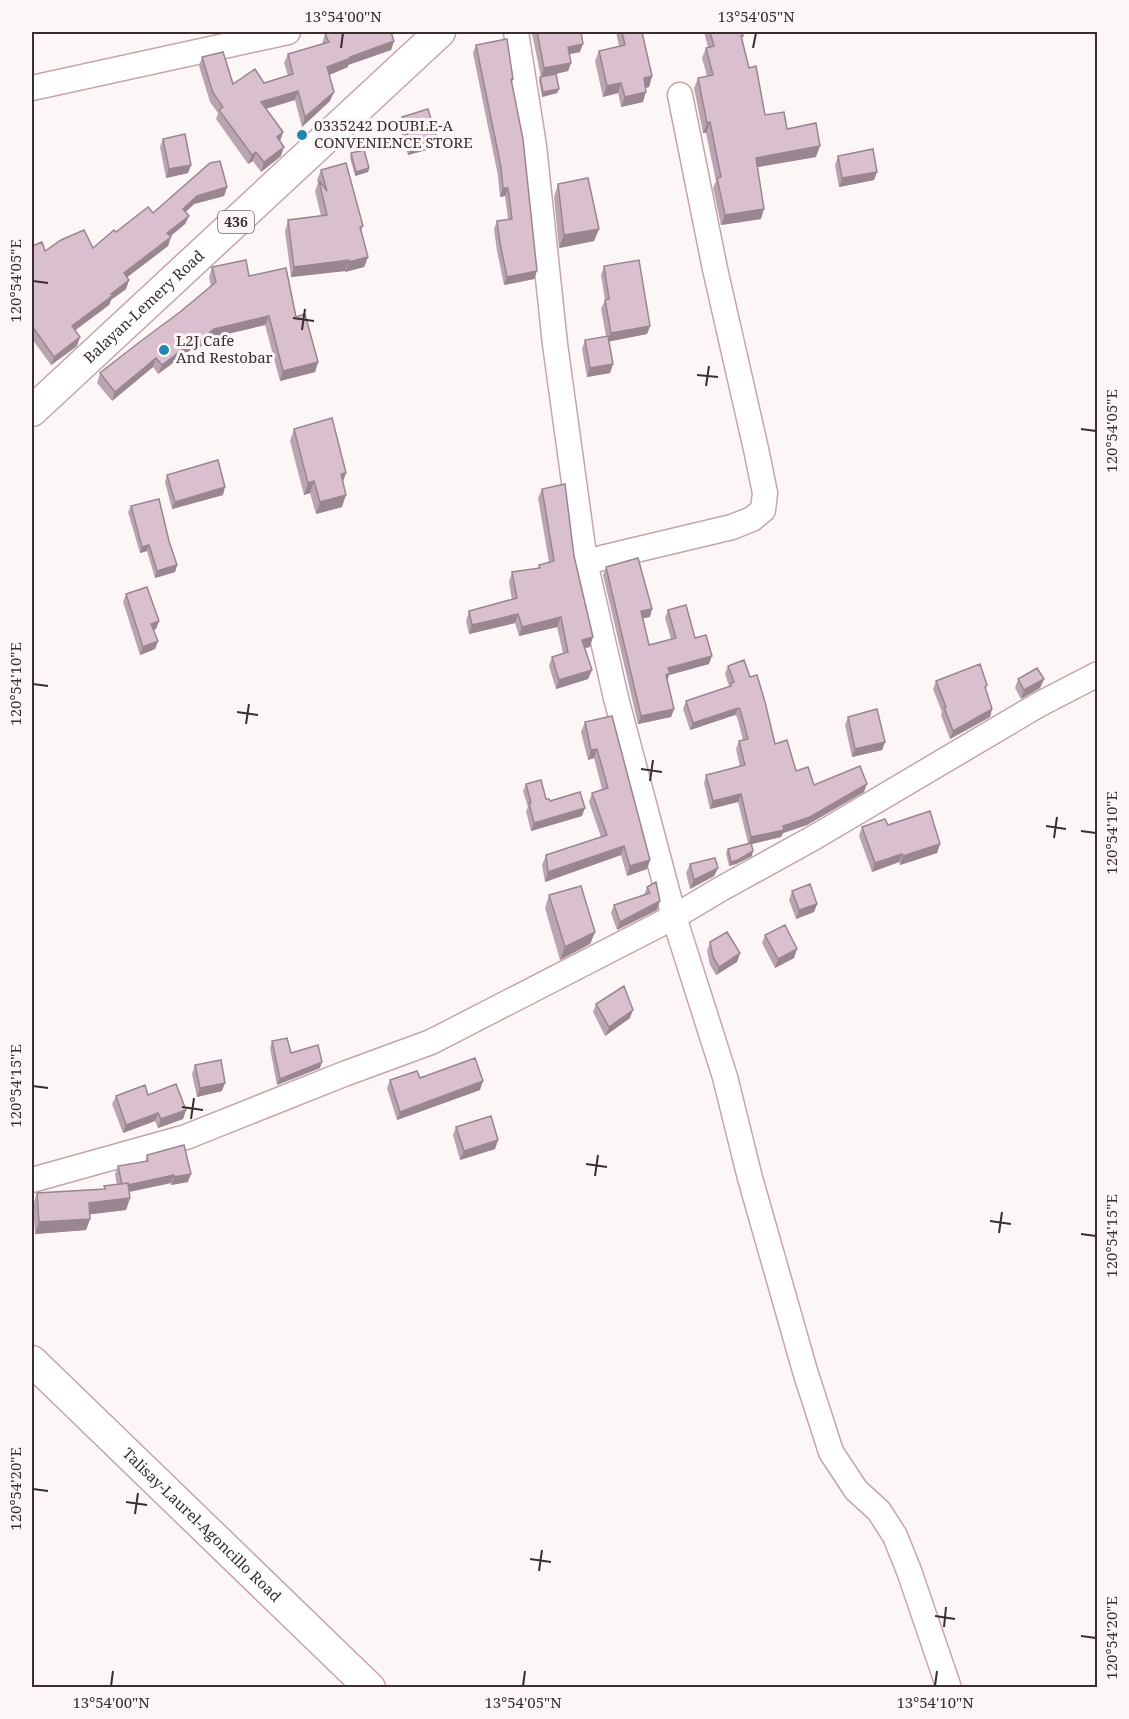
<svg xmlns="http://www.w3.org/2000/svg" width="1129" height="1719" viewBox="0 0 1129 1719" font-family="'Noto Serif',serif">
<rect width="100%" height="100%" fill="#fdf6f7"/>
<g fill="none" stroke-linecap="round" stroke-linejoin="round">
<g stroke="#c4a5a9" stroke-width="27">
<path id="minor" d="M516,32L534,146L555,344L585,562L616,698L674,917L725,1077L750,1178L805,1371L831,1452L856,1490L879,1511L895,1536L909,1571L949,1688
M32,88L288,32
M585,562L732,527L752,519L763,510L765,493L756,449L715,269L680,95
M32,1180L186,1137L344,1074L431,1042L674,917L719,890L815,837L1040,704L1098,674"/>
</g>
<g stroke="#c4a5a9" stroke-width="33">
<g id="major">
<path id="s1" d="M32,411L440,32"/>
<path id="s2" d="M32,1361L370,1688"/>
</g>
</g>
<use href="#minor" stroke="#fff" stroke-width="24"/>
<use href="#major" stroke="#fff" stroke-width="30"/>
</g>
<path fill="#bba4b2" d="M533,32H537L580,52L569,54L571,63L568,71L556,74L559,89L557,93L542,97L539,81L540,77H541L532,34Z
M616,32H642L652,76L649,87L646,88L643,102L621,107L618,93L603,97L595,61L599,51L619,46Z
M704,32H742L743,36L742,38L749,68L765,115L787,129L816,157L758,167L761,219L721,225L713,188L716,181L706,133H703L694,88L698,78L707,76L702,58L706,48L708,47Z
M325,34L394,41L391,50L348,65V67L329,75L330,101L302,127L295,100L266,109L283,132L280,141L281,156L261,172L253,161L248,164L216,119L218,113L210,102L199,66L202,57L233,84L264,83L288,76L284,63L288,54L322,44Z
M476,45L513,79L512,83L534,279L504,285L497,251L494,229L497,221L508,219L505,196L500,197L498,176L473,53Z
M402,117L437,139L434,148L408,155L399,125Z
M163,139L191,165L188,173L166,178L160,147Z
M351,153L369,168L368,172L355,176L350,158Z
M838,156L877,172L874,180L839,187L835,165Z
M321,170L363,226L361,231L368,257L364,267L345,272V271L291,277L285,231L288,220L321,216L315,191L318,183L317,180Z
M558,184L599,229L594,241L559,248L554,197Z
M227,187L224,196L194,204L186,212L189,216L185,224L170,237L168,246L127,277L129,280L126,289L111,300L109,305L75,330L77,346L51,365L32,339V246L45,251L93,248L116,232L153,213Z
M604,266L650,326L647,334L609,341L613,364L610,373L587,377L582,349L585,340L606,336L601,309L605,300L601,275Z
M212,267L249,276L296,317L318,362L315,372L280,381L265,325L210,338L195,352L192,349L158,374L153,367L112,401L97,383L100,373L180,312L211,286L209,277Z
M294,429L343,482L342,507L316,514L310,493L304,495L290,441Z
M167,475L223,495L172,509L165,482Z
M542,489L574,556L590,647L585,648L592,670L588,679L556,689L549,666L552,657L563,653L557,627L519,636L515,623L469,634L466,621L469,611L512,600L509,582L512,572L538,568L539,565L549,562L538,498Z
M131,506L169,541L177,565L175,572L155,578L147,551L140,553L128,512Z
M606,567L650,617L643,618L649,645L671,639L665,618L668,610L695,638L709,664L669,675L667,680L674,709L671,717L638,724L603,575Z
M126,594L159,621L156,629L154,630L158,641L155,649L140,655L123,602Z
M728,666L775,744L796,771L814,785L864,792L807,825L783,833L781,837L752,844V856L736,864L729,866L726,853L728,849L748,843L738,802L710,809L704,783L706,775L740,767L736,749L739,741L743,740L737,717L735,715L690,730L683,709L686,701L729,686L725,674Z
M1018,679H1044L1040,688L1021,699L1015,688Z
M936,681L987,685L986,689L992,709L990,717L950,739L941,715L942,712L933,689Z
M848,717L885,742L882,750L852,757L845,725Z
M585,722L650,860L647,869L627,876L621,855L545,882L542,865L546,855L601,837L589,802L592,793L602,789L594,758L588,760L581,732Z
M526,784L550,801L582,816L531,831L526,811L528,807L523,791Z
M888,825L940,844L937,853L900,865L899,862L872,872L859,836L862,827Z
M690,864L718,868L714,876L690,889L686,873Z
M647,887L657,910L617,930L611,913L614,905L644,895Z
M792,891L817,904L814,912L796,919L789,900Z
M549,895L595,932L590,944L560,960L545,908Z
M765,935L794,958L775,968L762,943Z
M710,942L740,953L737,962L716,975L710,965L707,951Z
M596,1004L630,1018L605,1036L593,1012Z
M272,1041L291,1053L320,1068L277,1085L270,1048Z
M195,1065L222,1091L197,1097L192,1074Z
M390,1080L480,1090L397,1120L387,1088Z
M148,1095L186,1110L183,1119L158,1128L155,1121L123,1133L112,1104L116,1096Z
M456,1127L498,1140L495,1149L460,1160L453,1135Z
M147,1155L188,1182L171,1185V1183L129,1192L130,1198L126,1210L90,1214V1219L86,1230L35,1234L33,1205L37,1193L104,1189V1186L117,1185L115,1174L118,1166L145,1162Z"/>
<path fill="#998691" d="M394,41L391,50L348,65V67L324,77L327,67L350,57Z
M583,44L580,52L565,55L568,47Z
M571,63L568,71L541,77L544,68Z
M652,76L649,87L640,89L644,78Z
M621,83L618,93L603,97L607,86Z
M559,89L557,93L542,97L543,92Z
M298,91L295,100L258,111L261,102Z
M334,92L330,101L302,127L305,117Z
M646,92L643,102L621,107L625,97Z
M710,122L706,133H703L707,123Z
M283,132L280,141L277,137Z
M437,139L434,148L408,155L411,147Z
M820,146L816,157L752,168L756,158Z
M284,147L281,156L261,172L264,162Z
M256,152L253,161L248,164L252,155Z
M191,165L188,173L166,178L169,169Z
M369,168L368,172L355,176L356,172Z
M877,172L874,180L839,187L842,178Z
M227,187L224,196L194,204L180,217L183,209L197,196Z
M503,188H508L505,196L500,197Z
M764,209L761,219L721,225L725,215Z
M189,216L185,224L164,241L167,233Z
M599,229L594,241L559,248L564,235Z
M171,237L168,246L121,282L124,273Z
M368,257L364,267L345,272L349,262Z
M349,260L345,271L291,277L294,267Z
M537,271L534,279L504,285L507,277Z
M129,280L126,289L111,300L109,305L69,335L72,326Z
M269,316L265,325L210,338L195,352L198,342L214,329Z
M650,326L647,334L607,342L611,333Z
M80,337L77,346L51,365L54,357Z
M196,339L192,349L158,374L162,365Z
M156,358L153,367L112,401L115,392Z
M318,362L315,372L280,381L283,371Z
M613,364L610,373L587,377L590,368Z
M346,473L342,485L341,474Z
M314,481L310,493L304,495L308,483Z
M225,487L223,495L172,509L175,502Z
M346,495L342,507L316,514L320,502Z
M149,545L147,551L140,553L142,547Z
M177,565L175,572L155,578L157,571Z
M652,609L650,617L638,619L641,611Z
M518,614L515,623L469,634L472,625Z
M561,617L557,627L519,636L522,627Z
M159,621L156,629L149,631L151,624Z
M593,637L590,647L579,649L582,640Z
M158,641L155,649L140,655L143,647Z
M712,656L709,664L669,675L667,682L663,683L668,668Z
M592,670L588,679L556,689L559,680Z
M1044,679L1040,688L1021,699L1024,690Z
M738,708L735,715L690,730L693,723Z
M674,709L671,717L638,724L641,716Z
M992,709L990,717L950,739L953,731Z
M885,742L882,750L852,757L855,749Z
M597,749L594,758L588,760L591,750Z
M867,784L864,792L807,825L783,833L781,837L748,845L751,837L783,826Z
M741,794L738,802L710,809L713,801Z
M585,808L582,816L531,831L534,823Z
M940,844L937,853L900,865L903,856Z
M624,846L621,855L545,882L548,872Z
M753,851L752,856L736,864L729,866L731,862Z
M902,854L899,862L872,872L875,863Z
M650,860L647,869L627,876L630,866Z
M718,868L714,876L690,889L694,880Z
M660,901L657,910L617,930L620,922Z
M817,904L814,912L796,919L799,910Z
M595,932L590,944L560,960L565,947Z
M797,949L794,958L775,968L778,959Z
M740,953L737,962L716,975L719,967Z
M633,1010L630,1018L605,1036L609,1027Z
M322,1062L320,1068L277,1085L280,1079Z
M483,1081L480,1090L397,1120L400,1112Z
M225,1083L222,1091L197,1097L200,1088Z
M186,1110L183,1119L158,1128L161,1119Z
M158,1113L155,1121L123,1133L126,1125Z
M498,1140L495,1149L460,1160L464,1151Z
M191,1174L188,1182L171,1185L174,1177Z
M174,1175L171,1183L119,1194L122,1186Z
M130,1198L126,1210L85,1215L89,1203Z
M90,1219L86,1230L35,1234L39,1222Z"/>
<path fill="#dabfcf" stroke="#998691" stroke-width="1.5" d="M331,32H391L394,41L350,57L351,58L327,67L334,92L305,117L298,91L261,102L283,132L277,137L284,147L264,162L256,152L252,155L219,110L223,107L213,93L202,57L223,52L233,84L255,69L264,83L293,74L288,54L329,42L325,34Z
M537,32H581L583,44L568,47L571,63L544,68Z
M622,32H642L652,76L644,78L646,92L625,97L621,83L607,86L599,51L625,45Z
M710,32H742L743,36H741L749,68L756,66L765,115L784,112L787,129L816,123L820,146L756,158L764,209L725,215L717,178L721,177L710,122L707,123L698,78L713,75L706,48L714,46Z
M507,39L513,79H511L523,139L537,271L507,277L500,243L497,221L512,219L508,188H503L501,167L476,45Z
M556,74L559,89L543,92L540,77Z
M428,109L437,139L411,147L402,117Z
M185,134L191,165L169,169L163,139Z
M873,149L877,172L842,178L838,156Z
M364,150L369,168L356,172L351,153Z
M220,161L227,187L197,196L183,209L189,216L167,233L171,237L124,273L129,280L111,294L112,296L72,326L80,337L54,357L32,326V246L42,242L45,251L61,240L84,230L93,248L114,230L116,232L148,207L153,213L210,163Z
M346,163L363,226L360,227L368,257L349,262V260L294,267L288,220L327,215L319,181L327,191L321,170Z
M588,178L599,229L564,235L558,184Z
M246,260L249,276L286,268L296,317L305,314L318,362L283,371L269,316L214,329L198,342L196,339L162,365L156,358L115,392L100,373L141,341L180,312L216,282L212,267Z
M639,260L650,326L611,333L605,300L609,299L604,266Z
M608,336L613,364L590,368L585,340Z
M332,418L346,473L341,474L346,495L320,502L314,481L308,483L294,429Z
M218,460L225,487L175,502L167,475Z
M565,484L574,556L593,637L582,640L592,670L559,680L552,657L568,652L561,617L522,627L518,614L472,625L469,611L517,598L512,572L540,568L539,565L554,561L542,489Z
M159,499L169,541L177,565L157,571L149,545L142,547L131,506Z
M638,558L652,609L641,611L649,645L676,638L668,610L686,605L695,638L706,635L712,656L668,668L670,673L666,675L674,709L641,716L606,567Z
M147,587L159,621L151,624L158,641L143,647L126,594Z
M744,660L750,677L757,675L765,702L775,744L787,740L796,771L808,767L814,785L860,766L867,784L810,817L783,826L784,830L751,837L741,794L713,801L706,775L745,765L739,741L748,739L740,709L738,708L693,723L686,701L731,686V683L734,682L728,666Z
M980,664L987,685L985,687L992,709L953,731L944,707H946L936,681Z
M1037,668L1044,679L1024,690L1018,679Z
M877,709L885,742L855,749L848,717Z
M612,716L650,860L630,866L624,846L548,872L546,855L607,835L592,793L608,788L597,749L591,750L585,722Z
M541,780L546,799H549L550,801L580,792L585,808L534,823L529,803H531L526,784Z
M930,811L940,844L903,856L902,854L875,863L862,827L885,819L888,825Z
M751,843L753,851L738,860L731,862L728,849Z
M715,858L718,868L694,880L690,864Z
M656,882L660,901L620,922L614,905L650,893L647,887Z
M810,884L817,904L799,910L792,891Z
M581,886L595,932L565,947L549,895Z
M785,925L797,949L778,959L765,935Z
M727,932L740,953L719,967L713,957L710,942Z
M624,986L633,1010L609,1027L596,1004Z
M287,1038L291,1053L318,1045L322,1062L280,1079L272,1041Z
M475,1058L483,1081L400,1112L390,1080L417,1071L420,1078Z
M221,1060L225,1083L200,1088L195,1065Z
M176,1084L186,1110L161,1119L158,1113L126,1125L116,1096L145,1085L148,1095Z
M491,1116L498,1140L464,1151L456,1127Z
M184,1145L191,1174L174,1177V1175L128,1185V1183L122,1184L118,1166L148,1161L147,1155Z
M128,1183L130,1198L89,1203L90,1219L39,1222L37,1193L105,1189L104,1186Z"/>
<path fill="none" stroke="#3a2e2f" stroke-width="2" d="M341,48L343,33M753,48L756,33M33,281L48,283M293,318L314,321M302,330L305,309M697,375L718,377M706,386L709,366M1081,429L1096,431M33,684L48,686M237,712L258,715M246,724L249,704M641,769L662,772M650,781L653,760M1046,826L1066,829M1081,831L1096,833M1054,838L1057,817M33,1086L48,1088M182,1107L203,1110M191,1119L194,1098M586,1164L607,1167M595,1176L598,1155M990,1221L1011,1224M999,1233L1002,1212M1081,1234L1096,1236M33,1489L48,1491M126,1502L147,1505M135,1514L138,1493M530,1559L551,1562M539,1571L542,1550M935,1616L955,1619M944,1627L946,1607M1081,1636L1096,1638M111,1686L113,1671M523,1686L525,1671M935,1686L937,1671"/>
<g fill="#2086af" stroke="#fdf6f7" stroke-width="2">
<circle cx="302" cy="135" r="6"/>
<circle cx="164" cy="350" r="6"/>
</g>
<g text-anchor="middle" stroke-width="6" stroke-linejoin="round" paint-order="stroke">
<rect fill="#fdf6f7" stroke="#746a6b" stroke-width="1.5" x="218" y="211" width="36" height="22" rx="4.5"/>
<g font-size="14" font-weight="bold" fill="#3a2e2f">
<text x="236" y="227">436</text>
</g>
<g font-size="15" fill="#3a2e2f" stroke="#fdf6f7" text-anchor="start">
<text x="314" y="131">0335242 DOUBLE-A<tspan x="314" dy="17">CONVENIENCE STORE</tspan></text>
<text x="176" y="346">L2J Cafe<tspan x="176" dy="17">And Restobar</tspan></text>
</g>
<g font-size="15" fill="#3a2e2f" stroke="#fdf6f7">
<text dy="5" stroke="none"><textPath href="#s1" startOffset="153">Balayan-Lemery Road</textPath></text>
<text dy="5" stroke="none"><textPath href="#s2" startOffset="236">Talisay-Laurel-Agoncillo Road</textPath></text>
</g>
</g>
<rect width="1129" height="1719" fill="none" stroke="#fdf6f7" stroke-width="66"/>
<rect x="33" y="33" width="1063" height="1653" fill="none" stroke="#3a2e2f" stroke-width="2"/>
<g font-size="15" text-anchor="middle" fill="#3a2e2f">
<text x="343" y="22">13°54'00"N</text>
<text x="756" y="22">13°54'05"N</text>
<text transform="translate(16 281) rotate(-90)" y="5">120°54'05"E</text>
<text transform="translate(1112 431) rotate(-90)" y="5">120°54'05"E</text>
<text transform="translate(16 684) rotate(-90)" y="5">120°54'10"E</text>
<text transform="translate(1112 833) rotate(-90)" y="5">120°54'10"E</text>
<text transform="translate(16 1086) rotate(-90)" y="5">120°54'15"E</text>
<text transform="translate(1112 1236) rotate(-90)" y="5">120°54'15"E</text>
<text transform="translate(16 1489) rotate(-90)" y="5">120°54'20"E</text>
<text transform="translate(1112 1638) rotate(-90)" y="5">120°54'20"E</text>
<text x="111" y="1708">13°54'00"N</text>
<text x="523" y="1708">13°54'05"N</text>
<text x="935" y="1708">13°54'10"N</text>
</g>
</svg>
